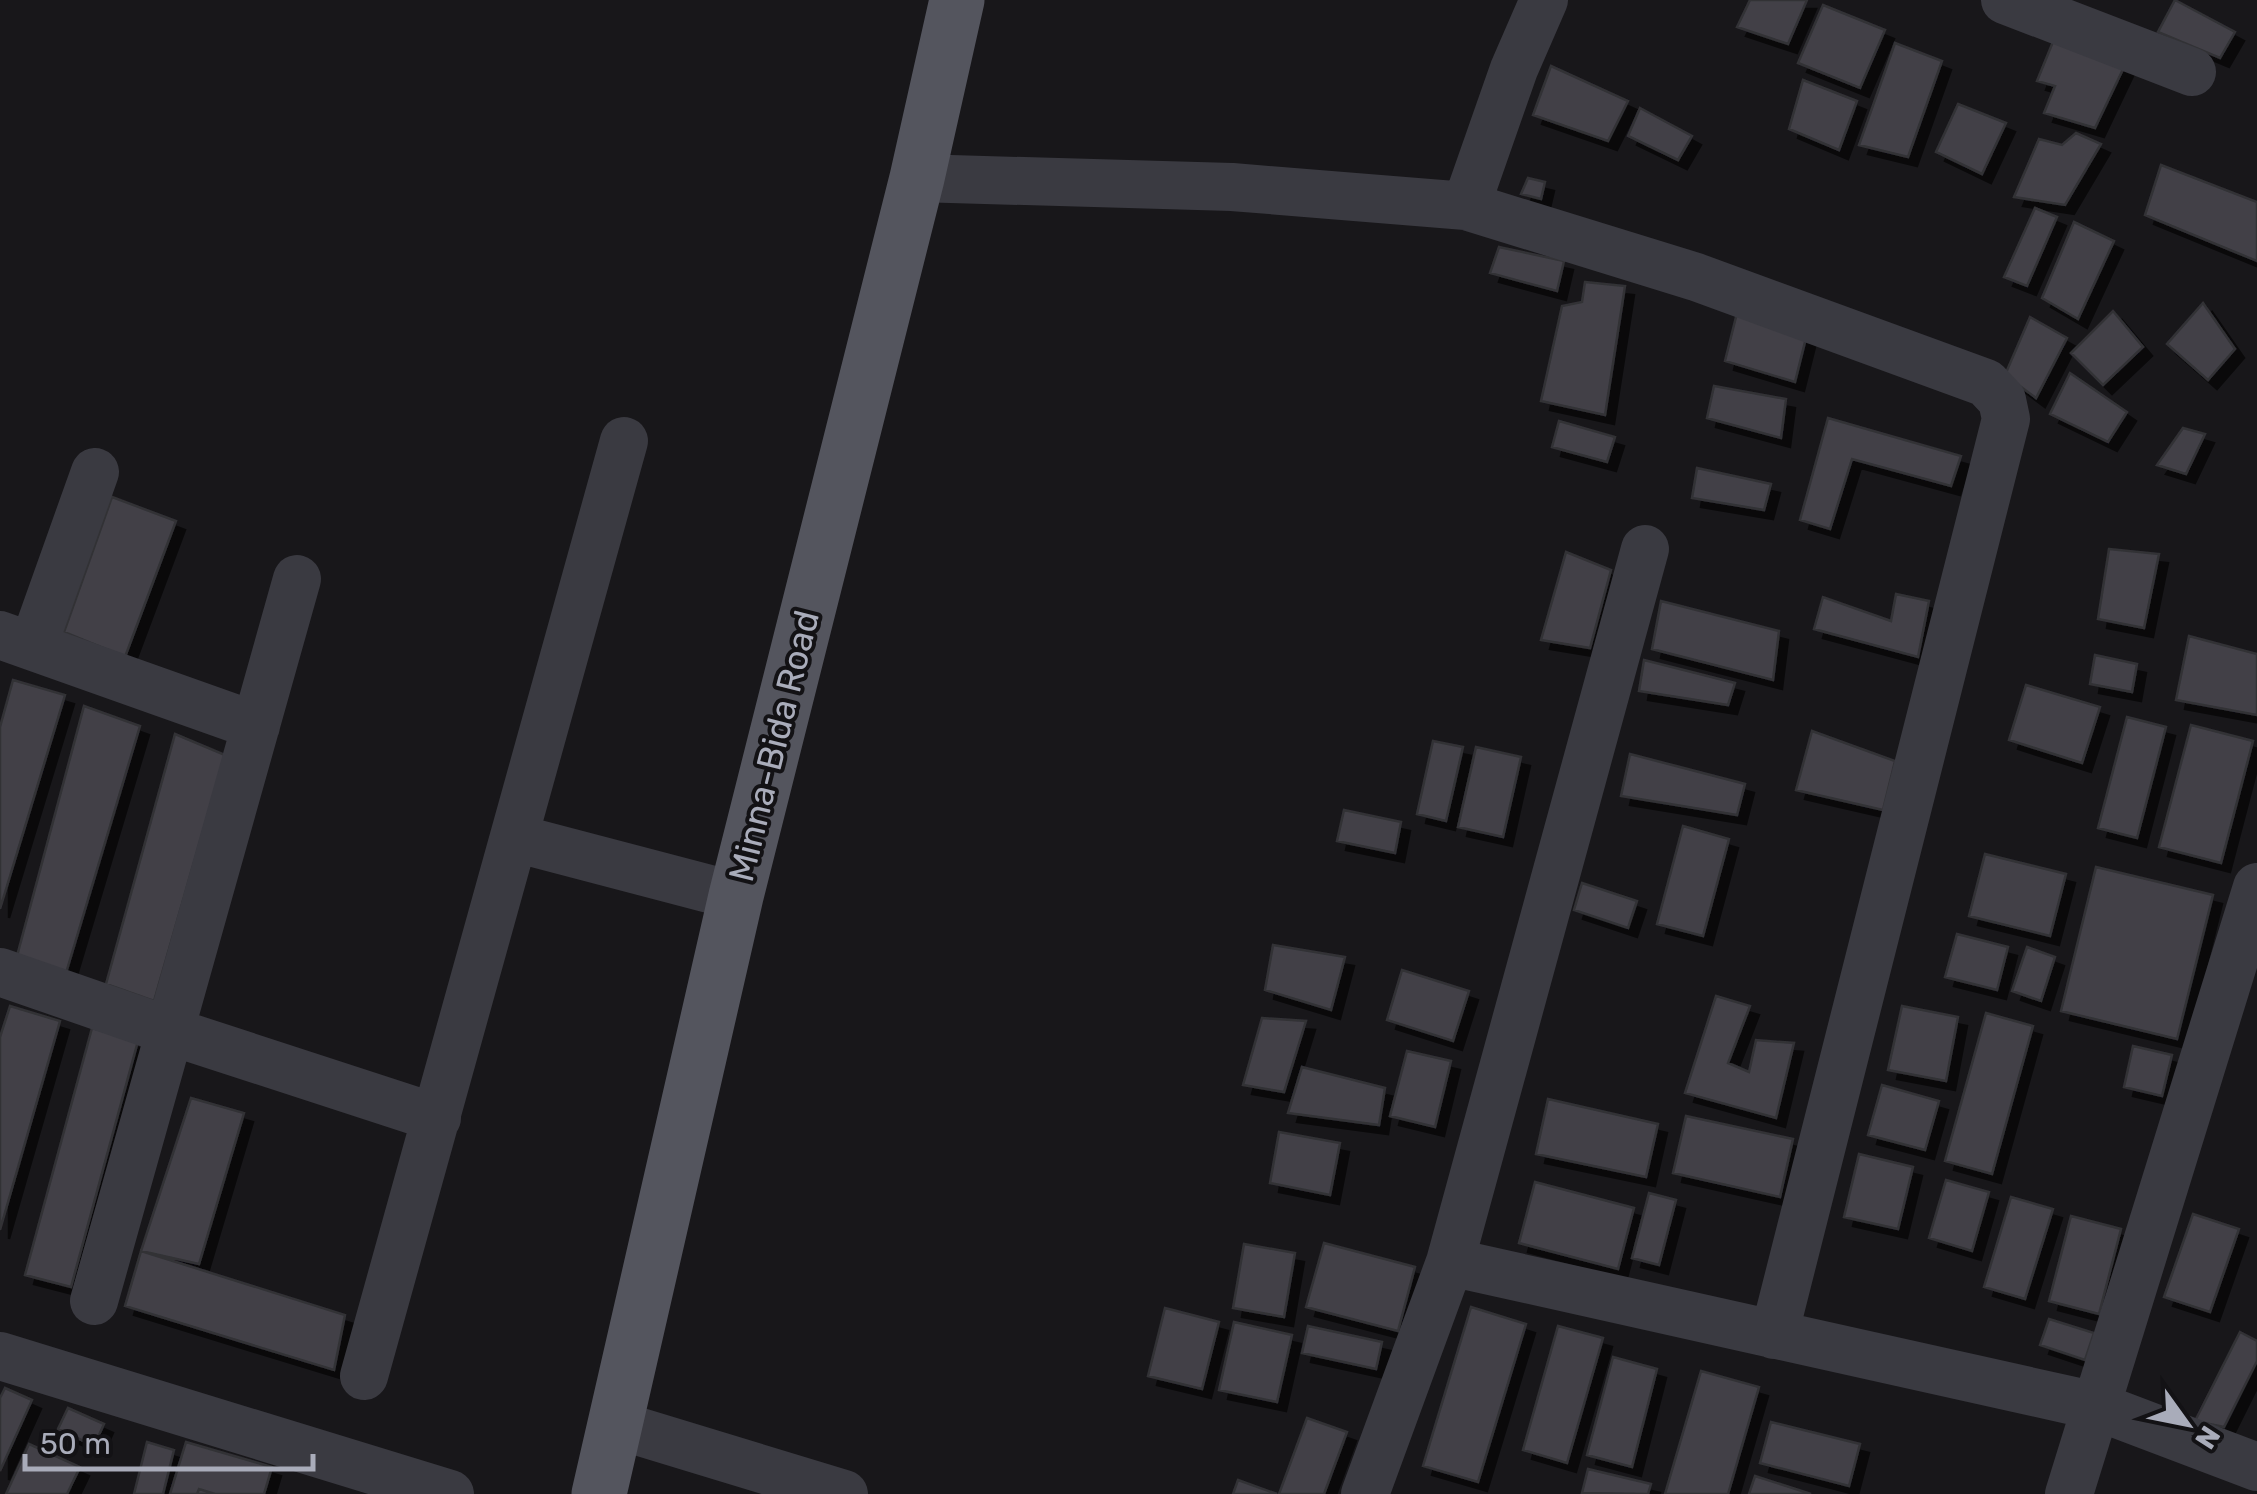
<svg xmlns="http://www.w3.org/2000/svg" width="2257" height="1494" viewBox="0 0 2257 1494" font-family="Rubik,sans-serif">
<defs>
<filter id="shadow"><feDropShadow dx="9" dy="9" stdDeviation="0" flood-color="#0009"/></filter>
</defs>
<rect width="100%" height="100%" fill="#18171a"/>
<path fill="#424147" stroke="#323136" stroke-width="2.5" filter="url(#shadow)" d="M1750,0H1807L1788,44L1737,27Z
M2175,0L2235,32L2220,58L2158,32Z
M1823,5L1885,30L1860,88L1798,63Z
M2057,32L2125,65L2095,128L2044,113L2055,86L2037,81Z
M1895,43L1942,61L1908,157L1859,145Z
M1551,66L1628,101L1608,141L1533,115Z
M1803,80L1857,101L1839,150L1789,129Z
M1958,104L2006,123L1982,174L1936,152Z
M1640,108L1692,136L1678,160L1628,136Z
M2076,133L2101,144L2065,205L2014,197L2039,139L2062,145Z
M2161,165L2257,202V261L2145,215Z
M1528,178L1545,182L1541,199L1521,194Z
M2035,208L2057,217L2027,286L2004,277Z
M2074,222L2114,241L2078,319L2042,298Z
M1499,247L1564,261L1557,291L1490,273Z
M1585,282L1625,286L1605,415L1541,401L1562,306L1582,302Z
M2203,303L2235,349L2208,380L2167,344Z
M1738,309L1808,330L1795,382L1725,361Z
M2113,311L2143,347L2103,385L2071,353Z
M2030,317L2067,338L2036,398L2005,375Z
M2070,373L2127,412L2108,442L2050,414Z
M1714,386L1786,399L1781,438L1707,418Z
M1828,418L1961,456L1951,486L1852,459L1830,529L1800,520Z
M1559,421L1615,437L1607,462L1552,447Z
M2183,428L2205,434L2186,474L2157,465Z
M1697,468L1771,484L1764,510L1692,498Z
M112,497L176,521L125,657L64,632Z
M2109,549L2159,554L2144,628L2098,619Z
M1566,552L1611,570L1590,648L1541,640Z
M1896,594L1929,601L1918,657L1814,629L1823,597L1891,621Z
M1661,601L1779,631L1773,680L1652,649Z
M2189,636L2257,654V715L2176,700Z
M2095,655L2137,664L2132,692L2090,684Z
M1644,660L1735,683L1728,705L1639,691Z
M13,680L65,695L0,909V727Z
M2026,685L2100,707L2082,763L2009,740Z
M84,706L140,726L66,973L17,956Z
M2127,717L2166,727L2137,838L2098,828Z
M2191,725L2253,741L2221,863L2159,847Z
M1812,731L1895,761L1883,810L1796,790Z
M175,734L225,755L154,1001L106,984Z
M1433,741L1463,747L1446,821L1417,814Z
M1476,747L1521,757L1503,837L1458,827Z
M1630,754L1745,784L1737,815L1621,796Z
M1344,810L1401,822L1395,853L1337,841Z
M1683,826L1729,839L1703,936L1657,924Z
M1985,854L2066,874L2050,936L1969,916Z
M2096,867L2213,895L2177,1039L2061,1011Z
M1582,883L1637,901L1628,928L1574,910Z
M1957,934L2008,947L1997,990L1945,977Z
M1273,945L1345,957L1331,1010L1265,990Z
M2027,947L2055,957L2041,1001L2012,991Z
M1402,970L1469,991L1453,1041L1387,1020Z
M1716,996L1750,1006L1728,1063L1749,1072L1756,1040L1794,1043L1776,1118L1685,1093Z
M10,1006L60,1021L0,1230V1037Z
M1902,1006L1958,1017L1946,1081L1888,1070Z
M1986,1013L2033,1026L1992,1174L1945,1161Z
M1262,1018L1306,1021L1284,1092L1243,1085Z
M92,1028L138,1041L71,1287L25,1275Z
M2133,1046L2172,1055L2162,1096L2124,1087Z
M1407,1051L1451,1061L1435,1127L1390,1116Z
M1302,1067L1385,1088L1379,1125L1288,1113Z
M1882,1085L1939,1101L1925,1150L1868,1135Z
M191,1098L244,1113L199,1264L141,1251Z
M1548,1099L1658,1124L1646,1177L1536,1154Z
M1686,1116L1793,1139L1780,1197L1673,1173Z
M1279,1132L1340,1143L1330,1195L1270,1183Z
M1859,1154L1913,1167L1898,1229L1844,1217Z
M1946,1180L1989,1192L1972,1251L1929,1238Z
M1535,1182L1634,1208L1618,1269L1519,1243Z
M1649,1193L1676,1200L1659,1265L1632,1258Z
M2011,1197L2053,1209L2025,1299L1984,1287Z
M2193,1214L2239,1229L2210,1312L2164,1297Z
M2071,1216L2121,1229L2099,1314L2049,1301Z
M1324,1243L1415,1267L1398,1331L1306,1307Z
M1244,1244L1295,1253L1284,1317L1233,1308Z
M141,1251L345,1315L334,1370L125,1306Z
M1471,1307L1526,1324L1478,1482L1423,1466Z
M1165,1308L1219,1322L1202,1389L1148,1376Z
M2049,1319L2094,1333L2085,1360L2040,1345Z
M1234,1322L1292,1335L1277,1402L1219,1390Z
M1308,1326L1382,1342L1376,1369L1302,1353Z
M1558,1326L1603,1338L1567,1463L1523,1450Z
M2240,1332L2257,1341V1361L2224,1427L2195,1421Z
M1613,1357L1657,1369L1632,1467L1587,1455Z
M1701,1371L1759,1387L1728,1494H1665Z
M5,1388L32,1400L0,1471V1398Z
M68,1408L104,1424L94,1446L58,1429Z
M1307,1418L1347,1432L1324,1494H1279Z
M1771,1422L1860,1444L1849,1486L1760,1463Z
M147,1442L174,1450L163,1494H134Z
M186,1442L272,1467L264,1494H215L199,1489L197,1494H170Z
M186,1442L272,1467L264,1494H170Z
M29,1444L80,1467L67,1494H6Z
M1588,1469L1651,1484L1648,1494L1582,1493Z
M1755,1476L1811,1494H1749Z
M1238,1480L1277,1494H1233Z"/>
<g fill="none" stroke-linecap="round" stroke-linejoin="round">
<path stroke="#3a3a41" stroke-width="48" d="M2005,0L2192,72
M917,178L1232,187L1466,206L1696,277L1986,383L2002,400L2006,419L1774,1335
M1466,206L1514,69L1544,0
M0,635L256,726
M33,646L95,472
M515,838L736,896
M0,972L170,1031L437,1118
M1450,1262L2096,1406L2257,1467
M94,1301L297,579
M0,1356L450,1494
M364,1376L624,441
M614,1424L844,1494
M1365,1494L1450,1262L1645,549
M2069,1494L2257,887"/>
<path stroke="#54555e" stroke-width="55" d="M599,1494L736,896L917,178L957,0"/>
</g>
<g text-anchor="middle" stroke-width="8" stroke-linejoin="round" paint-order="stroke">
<g font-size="35" fill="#a9acba" stroke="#131215">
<text transform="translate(774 746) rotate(-76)" y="12">Minna-Bida Road</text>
</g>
</g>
<g transform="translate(2187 1424) rotate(123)" stroke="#131215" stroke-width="8" paint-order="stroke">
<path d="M0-8L18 38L0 25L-18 38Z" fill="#a9acba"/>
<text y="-15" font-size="28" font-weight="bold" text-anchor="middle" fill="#a9acba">N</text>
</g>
<path d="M25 1454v15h288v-15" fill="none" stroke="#a9acba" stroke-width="5"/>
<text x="40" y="1454" font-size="30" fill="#a9acba" stroke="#131215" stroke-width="8" paint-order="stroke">50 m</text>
</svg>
